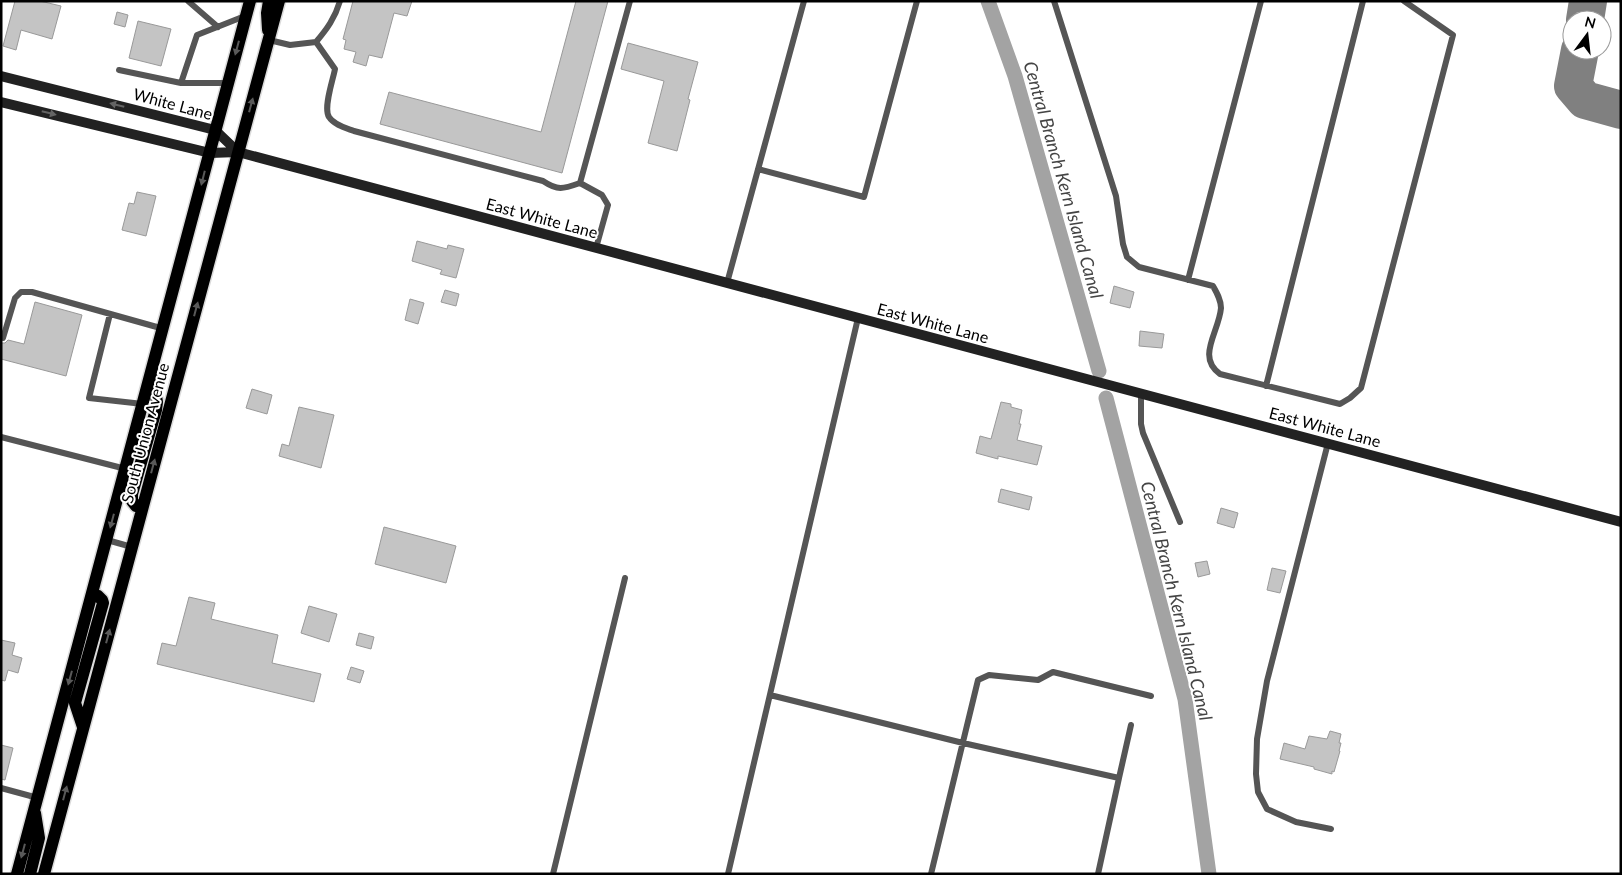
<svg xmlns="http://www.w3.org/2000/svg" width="1622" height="875" viewBox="0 0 1622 875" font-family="Lato,sans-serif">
<rect width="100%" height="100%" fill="#fff"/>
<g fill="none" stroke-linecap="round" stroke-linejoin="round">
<path stroke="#a3a3a3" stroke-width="15" d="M988,1L1015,76L1099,371
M1106,398L1185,699L1209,874"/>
<path stroke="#808080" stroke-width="38" d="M1585,20L1588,1
M1580,50L1573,86L1585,100L1621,110"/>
</g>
<path fill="#c4c4c4" stroke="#999" d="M15,1H40L61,6L52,39L21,30L16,50L3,46Z
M353,1H412L407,16L394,13L382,58L369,55L366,66L353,62L356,52L344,49L346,40L343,39Z
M576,1H608L562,173L380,124L389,92L541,132Z
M117,12L128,15L125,27L114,24Z
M138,21L171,29L161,66L129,58Z
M628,43L698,62L688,99L690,100L677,151L648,143L664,81L621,69Z
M137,192L156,196L146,236L122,230L129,203L134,204Z
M417,241L447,249L448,245L464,249L456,278L440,274L442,270L412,261Z
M1114,286L1134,292L1130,308L1110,303Z
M445,290L459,294L456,306L441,302Z
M410,299L424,303L418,324L405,320Z
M35,302L82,315L66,376L1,359V343H5L8,340L24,344Z
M1140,331L1164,334L1162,348L1139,346Z
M252,389L272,395L267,414L246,408Z
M1001,402L1011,404V407L1022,410L1019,424H1021L1017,440L1042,446L1037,465L998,456V459L976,453L980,436L991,439Z
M299,407L334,415L321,468L279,456L282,444L289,446Z
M1001,489L1032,497L1029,510L998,502Z
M1221,508L1238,513L1234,528L1217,523Z
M384,527L456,546L446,583L375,564Z
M1207,561L1210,574L1198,577L1195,563Z
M1272,568L1286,571L1280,593L1267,590Z
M189,597L215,603L211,619L278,635L272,663L321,674L314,702L157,664L162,643L176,646Z
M309,606L337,614L329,642L301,633Z
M359,633L374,637L371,649L356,645Z
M1,640L15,643L12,655L22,658L18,673L8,670L5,681L1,680Z
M351,667L364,671L360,683L347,679Z
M1330,731L1341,734L1339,743H1341L1339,751H1340L1334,772L1332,771V774L1314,769V767L1280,759L1284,743L1305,749L1309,736L1327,739Z
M1,745L13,748L5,780L1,779Z"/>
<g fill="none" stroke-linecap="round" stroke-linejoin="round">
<g stroke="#dbdbdb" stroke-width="15">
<path id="primary" d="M268,30L267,13L269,1
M142,507L136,506L132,501V494L156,410L157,402L153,379
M83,727L75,703L103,603L102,600L98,596L93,595
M17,874L250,1
M30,874L39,838L35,813
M44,874L279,1"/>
</g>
<path stroke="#555" stroke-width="6" d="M188,1L218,27
M1054,1L1116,196L1123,244L1127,257L1139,267L1213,286C1217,293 1221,300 1221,308C1219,332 1196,357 1220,374L1340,404L1350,398L1361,388L1453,35L1404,1
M269,40L290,45L316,42C327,29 335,18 340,1
M316,42L335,69C333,80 323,108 329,117C334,125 346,128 354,131L543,181C558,191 563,189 580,183L630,1
M119,70L181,83
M227,83H181L197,35L245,16
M758,169L864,197L917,1
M580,183L602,195L608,205L596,248
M1188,280L1261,1
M727,283L804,1
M110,314L89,398L143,404
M3,338L15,298L21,292H32L164,329
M1266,386L1363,1
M1141,394V424L1143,433L1180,522
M1,437L126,469
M1328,443L1267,681L1257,739L1256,774L1258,792L1267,809L1296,822L1331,829
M107,540L132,547
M770,695L963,743L1119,778L1098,874
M1119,778L1131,725
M1,788L38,798
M553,874L625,578
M728,874L858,318
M931,874L978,680L989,675L1038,680L1053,672L1151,696"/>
<path stroke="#222" stroke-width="10" d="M1,76L215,130L238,152
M1,102L210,153L238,152L1621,522"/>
<use href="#primary" stroke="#000" stroke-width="12"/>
</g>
<defs><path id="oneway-solid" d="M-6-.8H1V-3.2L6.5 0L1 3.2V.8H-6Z" transform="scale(1.25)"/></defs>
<g fill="#595959">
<use href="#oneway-solid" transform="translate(237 48) rotate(105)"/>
<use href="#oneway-solid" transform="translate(251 105) rotate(-75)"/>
<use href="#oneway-solid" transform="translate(203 178) rotate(104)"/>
<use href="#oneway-solid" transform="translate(196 309) rotate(-75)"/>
<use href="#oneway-solid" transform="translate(153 466) rotate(-75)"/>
<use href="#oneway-solid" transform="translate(112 521) rotate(105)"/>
<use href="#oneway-solid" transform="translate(108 636) rotate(-75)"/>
<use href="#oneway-solid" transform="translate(70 678) rotate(105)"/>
<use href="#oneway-solid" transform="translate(65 793) rotate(-75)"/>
<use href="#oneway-solid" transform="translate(23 851) rotate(105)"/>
</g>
<g fill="#646464">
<use href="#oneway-solid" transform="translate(117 105) rotate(-166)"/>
<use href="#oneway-solid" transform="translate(49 113) rotate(14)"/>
</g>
<g text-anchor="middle" stroke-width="4" stroke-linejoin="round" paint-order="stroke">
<g font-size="16" fill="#000" stroke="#fff">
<text transform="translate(173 104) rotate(15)" y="6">White Lane</text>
<text transform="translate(542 218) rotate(15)" y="6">East White Lane</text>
<text transform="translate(933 323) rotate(15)" y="6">East White Lane</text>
<text transform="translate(1325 427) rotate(15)" y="6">East White Lane</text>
<text transform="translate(145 433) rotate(-75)" y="6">South Union Avenue</text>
</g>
<g font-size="18" font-style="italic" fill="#444" stroke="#fff">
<text transform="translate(1063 180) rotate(74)" y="6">Central Branch Kern Island Canal</text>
<text transform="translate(1176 601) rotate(76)" y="6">Central Branch Kern Island Canal</text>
</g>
</g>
<rect width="1622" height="875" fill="none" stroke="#000000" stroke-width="5"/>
<g transform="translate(1587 35) rotate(15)"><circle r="24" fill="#ffffff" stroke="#999999"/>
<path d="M0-4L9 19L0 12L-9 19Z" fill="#000000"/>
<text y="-8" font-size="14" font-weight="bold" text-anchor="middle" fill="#000000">N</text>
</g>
</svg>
